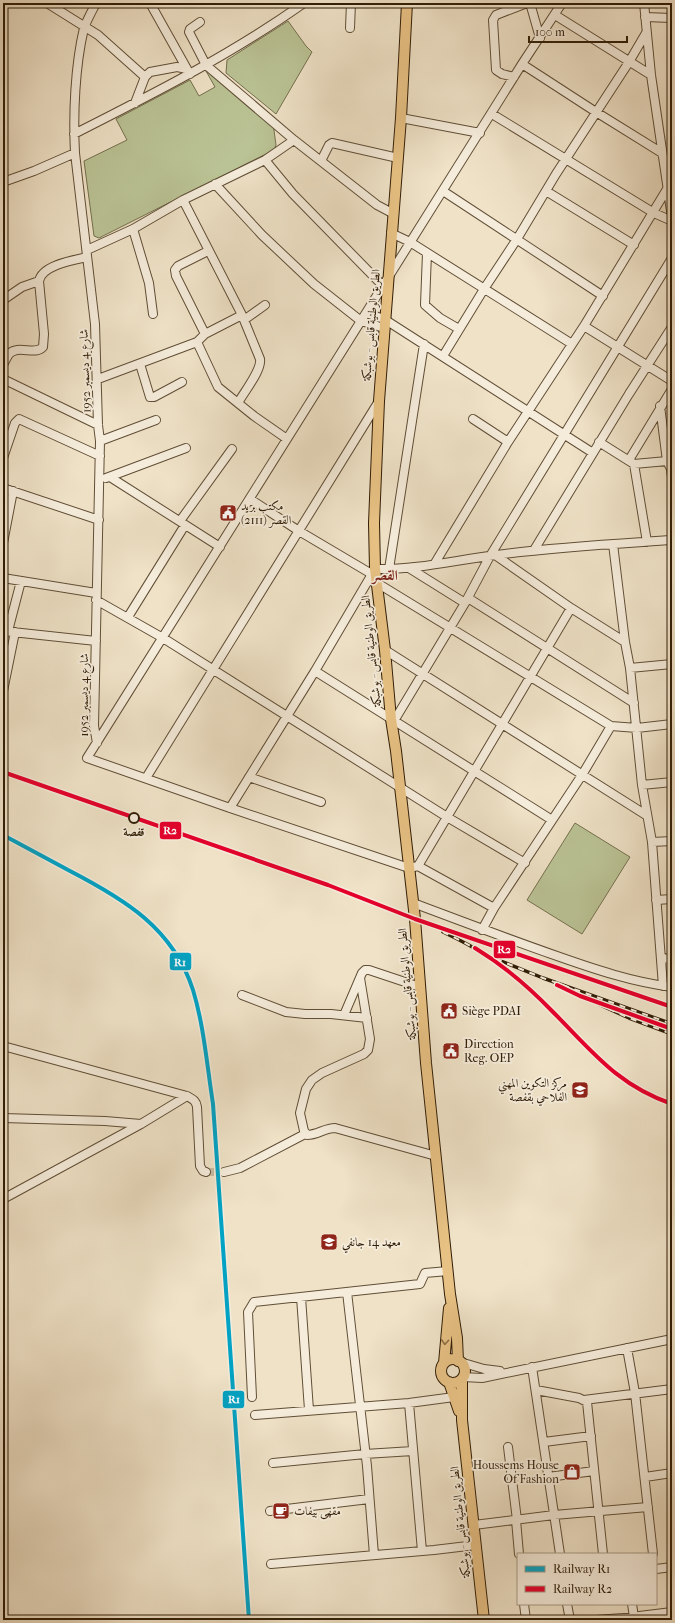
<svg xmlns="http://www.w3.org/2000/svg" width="675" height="1623" viewBox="0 0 675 1623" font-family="'IM FELL French Canon',Amiri,serif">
<rect width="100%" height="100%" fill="#efe2c7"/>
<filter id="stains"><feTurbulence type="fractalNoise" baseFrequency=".005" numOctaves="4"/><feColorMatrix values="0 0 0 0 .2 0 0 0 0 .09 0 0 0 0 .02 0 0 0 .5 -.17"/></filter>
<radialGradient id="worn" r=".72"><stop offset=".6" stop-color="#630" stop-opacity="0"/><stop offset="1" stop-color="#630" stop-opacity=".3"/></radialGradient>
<path fill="#bac395" stroke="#75704e" d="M288,21L306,46L312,52L276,114L226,73L227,60Z
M208,70L273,123L276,145L274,150L99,238L94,236L84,161L127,140L116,119L190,80L199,96L215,87L206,71Z
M575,823L630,857L582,934L527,900Z"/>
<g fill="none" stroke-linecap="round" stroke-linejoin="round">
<path stroke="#c9bba0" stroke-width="8" stroke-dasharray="8 4" stroke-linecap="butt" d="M206,1172H224"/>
<g stroke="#604e36" stroke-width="10">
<path id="minor" d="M47,3L98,35L145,77
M96,3C92,11 87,20 84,28C75,66 73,114 75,153L95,324L98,425L100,441L94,726L97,743
M150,3L187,69
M530,3L540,38
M644,3L651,75L672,218
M555,15L651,75
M645,17L672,18
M200,22L190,29L189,32L206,65L294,140L377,205L394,214
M350,28L351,3
M522,64L596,112L662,153
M514,77L502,74L496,70L493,20L496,15L527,3
M135,103L145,77L150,72L177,67L187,69L190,74
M492,114L654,213L672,221
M401,118L480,133
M74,134C153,94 232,54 304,3
M265,160L293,194L383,286
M321,161L329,145L332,143L398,158
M3,182L34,171L75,153
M215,184L262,235L314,284L361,321L384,328
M443,191L603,296
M546,191L634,245
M183,200L242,315L260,359C262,370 244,392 238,403
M133,229L149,283L153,314
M391,233L410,242L572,344
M87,250L133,229L183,200L265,160L294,140
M427,253L425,305L440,318L459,329
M3,300L22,287L39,281
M366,313L384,319L593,453
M242,315L205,334L197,342L218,387L254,416L287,439
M244,320L265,305
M584,326L672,381
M205,334L176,276L175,270L178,266L208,251
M443,356L484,289L517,239L556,174L629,62L646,33
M140,364L150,397H154L182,382
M3,365C5,361 7,357 9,354C18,344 35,356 43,347L44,334L39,281C42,265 74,260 87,257
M3,379L98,425
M98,379L197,342
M660,406L667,461L671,469L672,477
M473,419L508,442
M100,441L156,420
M599,442L634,464L667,461
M3,458L15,423L19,419L100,456
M629,460L672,389
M634,464L647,542
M110,477L220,547
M106,478L186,448
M3,488L99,520
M250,499L299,531L375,576
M180,521L232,449
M3,543L13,491
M613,544L625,642L630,668L642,785L652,842L663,986
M534,550L629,394L672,327
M495,555L571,608L625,642
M435,563L508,442L584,326L667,189
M409,568L465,603
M375,569C416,570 456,560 496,555C554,547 613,544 672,540
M389,569L424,344
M3,578L96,593
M377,583L611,726L637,728L672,724
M468,598L634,703
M96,600L163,638L447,817L525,863
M128,617L185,525
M3,631L96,641
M8,631L21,581
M385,650L646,815
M630,668L672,664
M315,671L552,820
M3,691L15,632
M394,721L465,603L490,556L672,258
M249,777L321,802
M146,778L379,401
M642,785L672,782
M230,808L315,671L372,574
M652,842L672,841
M418,866L571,608
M656,900L672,899
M413,903C461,921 508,939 557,956C594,969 632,982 672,987
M494,908L418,866L409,868L230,808L87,758L522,64L562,3
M482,930L494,908L582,775L611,726
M661,959L672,958
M360,978L370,1039L368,1050L364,1054L322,1073L312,1080L306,1089L300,1113L304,1131L307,1135C317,1135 325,1128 335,1128L436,1156
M242,995L286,1012L305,1014H331L367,1018
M344,1015L362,973L365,970H369L420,987
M3,1046L187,1096C192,1099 196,1100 197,1107L200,1166L203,1171L206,1172
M3,1118L105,1121L141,1124
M224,1172L240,1168L305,1134
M3,1199L141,1124L187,1096
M347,1292L367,1466L374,1555
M301,1297L309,1410
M627,1348L635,1393L653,1554
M460,1362L484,1369L500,1371
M532,1367L560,1554
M463,1377L482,1378L672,1339
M536,1390L579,1398L587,1402L603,1554
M252,1397L248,1312L254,1302L420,1284L425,1273L448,1271
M584,1400L672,1389
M409,1403L422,1551
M255,1415L409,1403L454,1397
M544,1442L591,1436
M508,1447L517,1520
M273,1463L365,1454L413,1451
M548,1477L594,1471
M645,1477L672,1473
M270,1511L369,1499
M516,1520L519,1554
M474,1525L554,1515L648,1507
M271,1564L434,1550L476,1545
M656,1569L672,1567
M524,1604L526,1620
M567,1604L570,1620
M632,1604L634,1617
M596,1620L623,1618L672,1612"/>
</g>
<g stroke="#301d06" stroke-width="12">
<path id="major" d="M407,3L401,118L379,401L374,523L375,569L385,650L391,719L396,751L415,919L426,1063L450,1294L457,1338L458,1361
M441 1371a12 12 0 1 1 24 0a12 12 0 1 1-24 0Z
M444,1363L449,1308
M462,1379V1420L484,1620
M449,1382L459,1411"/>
</g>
<use href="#minor" stroke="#f5ecdb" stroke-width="8"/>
<use href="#major" stroke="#e8c184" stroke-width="10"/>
<g stroke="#301d06" stroke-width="3.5">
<path id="rail" d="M3,835C25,847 48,859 70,871C124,899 173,928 193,990C204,1026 207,1066 213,1104L249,1620
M443,932C458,939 474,947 488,957C510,973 531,991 551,1010C568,1026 582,1044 599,1060C619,1080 646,1095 672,1104
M496,959L543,978L672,1024
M587,999L629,1018L672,1034"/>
</g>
<use href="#rail" stroke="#f5ecdb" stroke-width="2" stroke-dasharray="6" stroke-linecap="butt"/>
<g stroke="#f5ecdb" stroke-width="7">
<path id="rail-1" d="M3,835C25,847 48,859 70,871C124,899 173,928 193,990C204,1026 207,1066 213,1104L249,1620"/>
</g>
<g stroke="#f5ecdb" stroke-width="7">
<path id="rail-2" d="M3,772L328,885L415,919L672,1007
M475,948C503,965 530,988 553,1012C592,1051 617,1085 672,1104
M557,985L580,996L672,1029"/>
</g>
<use href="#rail-1" stroke="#02a2c4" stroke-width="4"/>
<use href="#rail-2" stroke="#e4002b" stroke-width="4"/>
</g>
<defs><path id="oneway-chevron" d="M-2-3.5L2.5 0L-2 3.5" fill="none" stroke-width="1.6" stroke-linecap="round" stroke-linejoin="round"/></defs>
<use stroke="#8c6f45" href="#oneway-chevron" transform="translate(445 1342) rotate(94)"/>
<defs>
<g id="civic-square" transform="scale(0.9)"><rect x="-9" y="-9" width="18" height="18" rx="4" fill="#8f2418" stroke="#f5ecdb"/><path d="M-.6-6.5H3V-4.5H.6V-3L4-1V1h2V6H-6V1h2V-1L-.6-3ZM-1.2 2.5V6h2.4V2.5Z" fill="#fff"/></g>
<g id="university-square" transform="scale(0.9)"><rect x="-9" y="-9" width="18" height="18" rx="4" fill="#8f2418" stroke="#f5ecdb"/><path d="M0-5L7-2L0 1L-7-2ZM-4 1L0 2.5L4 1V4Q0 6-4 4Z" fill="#fff"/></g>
<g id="school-square" transform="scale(0.9)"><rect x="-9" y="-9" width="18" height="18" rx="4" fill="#8f2418" stroke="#f5ecdb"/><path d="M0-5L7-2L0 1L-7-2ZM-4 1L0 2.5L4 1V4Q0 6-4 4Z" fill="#fff"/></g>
<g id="shop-square" transform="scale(0.9)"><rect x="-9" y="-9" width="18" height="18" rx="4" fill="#8f2418" stroke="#f5ecdb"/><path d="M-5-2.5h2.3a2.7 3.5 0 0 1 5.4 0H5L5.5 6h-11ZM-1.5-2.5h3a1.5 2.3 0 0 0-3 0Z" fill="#fff"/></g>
<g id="cafe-square" transform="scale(0.9)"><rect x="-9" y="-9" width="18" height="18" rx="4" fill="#8f2418" stroke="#f5ecdb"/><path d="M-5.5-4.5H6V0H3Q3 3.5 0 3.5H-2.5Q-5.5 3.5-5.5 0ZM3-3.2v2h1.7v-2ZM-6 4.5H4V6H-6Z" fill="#fff"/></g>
</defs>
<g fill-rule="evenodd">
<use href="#civic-square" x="228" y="513"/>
<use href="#civic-square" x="449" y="1011"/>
<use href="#civic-square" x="451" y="1051"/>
<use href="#university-square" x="580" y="1090"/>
<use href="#school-square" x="329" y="1242"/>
<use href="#shop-square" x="572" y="1472"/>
<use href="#cafe-square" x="281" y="1511"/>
</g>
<circle fill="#f5ecdb" stroke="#301d06" stroke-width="2" cx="134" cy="818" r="5"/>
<g text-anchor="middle" stroke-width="3.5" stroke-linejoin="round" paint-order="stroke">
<g font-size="12" fill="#301d06" stroke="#f5ecdb">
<text transform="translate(371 325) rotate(-85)" y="4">الطريق الوطنية قابس - بوشبكة</text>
<text transform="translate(85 371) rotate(-92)" y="4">شارع 4 ديسمبر 1952</text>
<text transform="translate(371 651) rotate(-96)" y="4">الطريق الوطنية قابس - بوشبكة</text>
<text transform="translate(84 695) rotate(-90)" y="4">شارع 4 ديسمبر 1952</text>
<text transform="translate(407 984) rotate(-95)" y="4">الطريق الوطنية قابس - بوشبكة</text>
<text transform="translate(460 1522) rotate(-96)" y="4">الطريق الوطنية قابس - بوشبكة</text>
</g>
<g font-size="12" fill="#301d06" stroke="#f5ecdb" text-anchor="start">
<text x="241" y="510">مكتب بريد<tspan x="241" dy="14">القصر (2111)</tspan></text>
<text x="462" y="1015">Siège PDAI</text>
<text x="464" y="1048">Direction<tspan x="464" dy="14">Reg. OEP</tspan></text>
<text x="567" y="1087" text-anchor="end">مركز التكوين المهني<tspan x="567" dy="14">الفلاحي بقفصة</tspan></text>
<text x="342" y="1246">معهد 14 جانفي</text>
<text x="559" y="1469" text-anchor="end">Houssems House<tspan x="559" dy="14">Of Fashion</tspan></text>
<text x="294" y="1515">مقهى بيفات</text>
</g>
<g font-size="12" font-weight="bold" fill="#301d06" stroke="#f5ecdb">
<text x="134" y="836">قفصة</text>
</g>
<g font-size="14" font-weight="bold" fill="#7a1f14" stroke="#f5ecdb">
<text x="385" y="580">القصر</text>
</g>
</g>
<g stroke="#f5ecdb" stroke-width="1.5">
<rect x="159" y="821" width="23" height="19" rx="4" fill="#e4002b"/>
<rect x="493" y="940" width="23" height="19" rx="4" fill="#e4002b"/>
<rect x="169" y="952" width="23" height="19" rx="4" fill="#02a2c4"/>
<rect x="222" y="1390" width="23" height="19" rx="4" fill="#02a2c4"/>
</g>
<g font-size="11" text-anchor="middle" font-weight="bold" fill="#fff">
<text x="170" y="834">R2</text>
<text x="504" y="953">R2</text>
<text x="180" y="966">R1</text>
<text x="234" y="1403">R1</text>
</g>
<rect width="675" height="1623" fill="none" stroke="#efe2c7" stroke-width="16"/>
<rect x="4" y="4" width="667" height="1615" fill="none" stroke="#301d06" stroke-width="2"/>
<rect x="8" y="8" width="659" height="1607" fill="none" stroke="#301d06"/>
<rect x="517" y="1553" width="140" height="52" fill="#f5ecdb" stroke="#a69986"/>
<rect x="525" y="1566" width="20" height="6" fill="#02a2c4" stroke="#a69986"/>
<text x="553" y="1573" font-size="12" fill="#301d06">Railway R1</text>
<rect x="525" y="1586" width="20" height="6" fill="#e4002b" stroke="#a69986"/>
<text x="553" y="1593" font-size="12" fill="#301d06">Railway R2</text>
<path d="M529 36v6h98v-6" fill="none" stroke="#301d06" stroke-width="2"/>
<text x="535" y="36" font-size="12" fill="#301d06" stroke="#f5ecdb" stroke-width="3" paint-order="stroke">100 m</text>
<rect width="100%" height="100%" filter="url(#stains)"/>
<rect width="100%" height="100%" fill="url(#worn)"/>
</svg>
